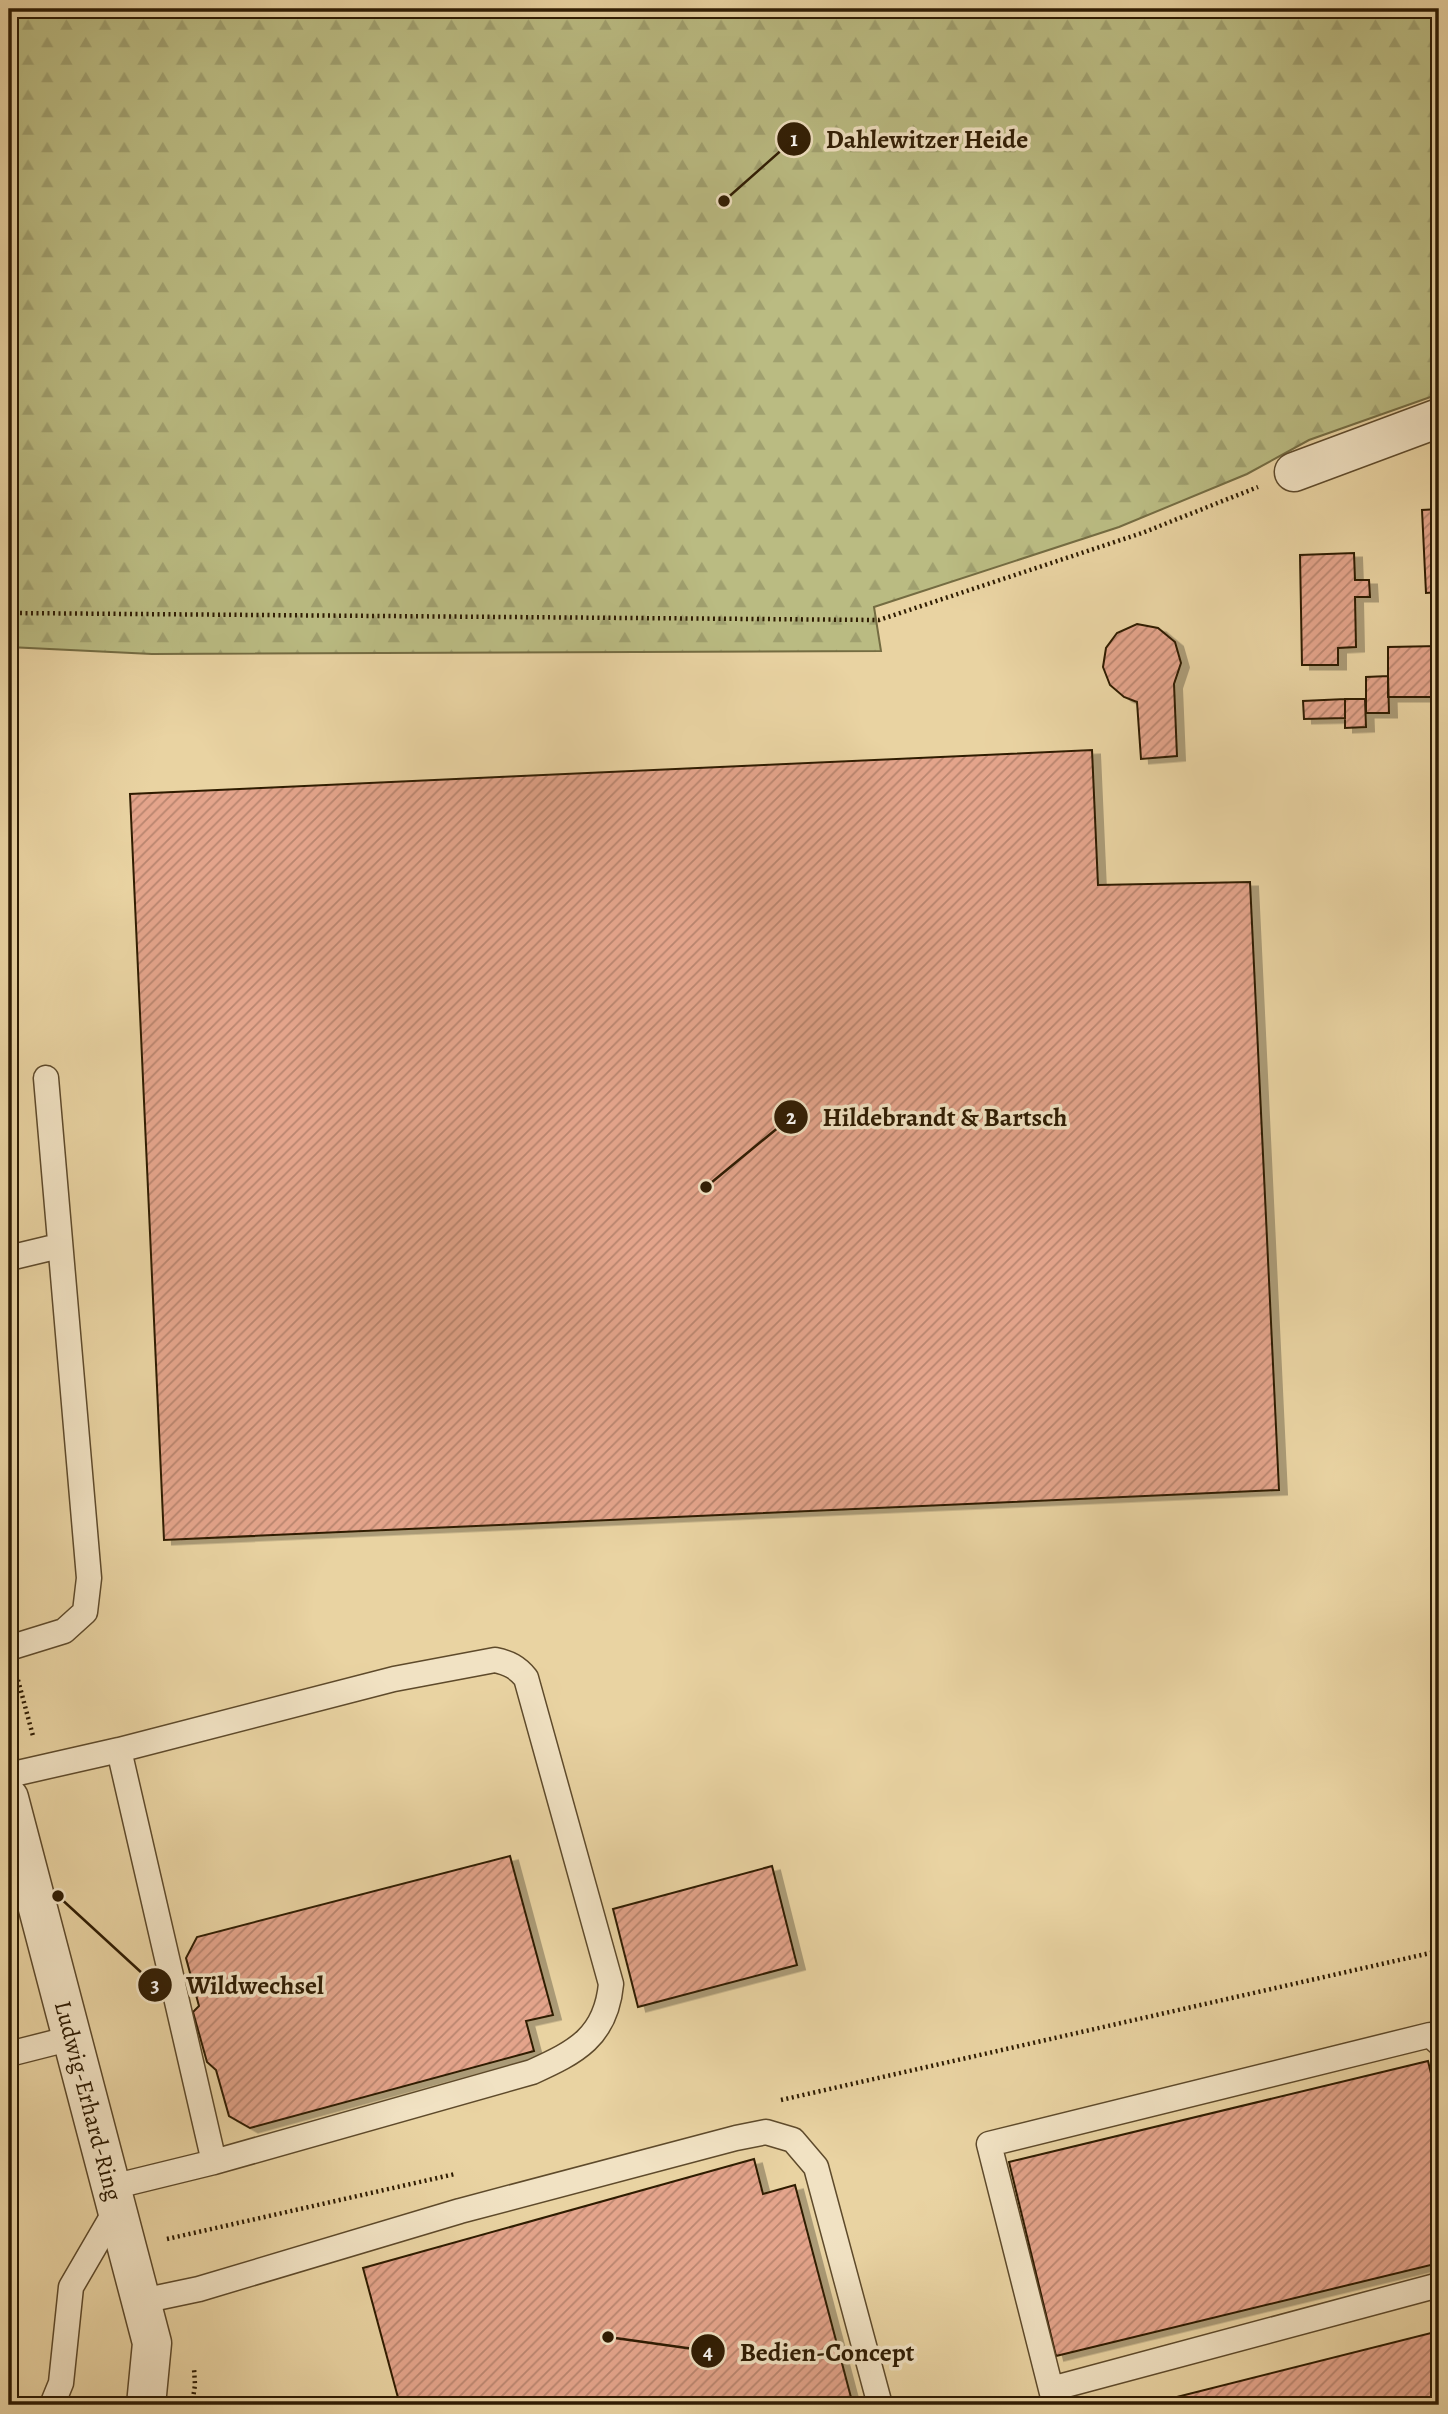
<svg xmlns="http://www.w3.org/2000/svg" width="1448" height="2414" viewBox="0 0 1448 2414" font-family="Alegreya,serif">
<defs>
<pattern id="forest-firs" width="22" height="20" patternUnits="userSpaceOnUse" patternTransform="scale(1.75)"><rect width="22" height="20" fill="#babb82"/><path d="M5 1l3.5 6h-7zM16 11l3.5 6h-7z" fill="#a0a06f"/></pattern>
<pattern id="building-hatch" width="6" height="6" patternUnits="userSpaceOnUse" patternTransform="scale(1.75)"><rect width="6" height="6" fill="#e4a48b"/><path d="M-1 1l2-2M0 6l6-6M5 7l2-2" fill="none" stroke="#b9856f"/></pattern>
<filter id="shadow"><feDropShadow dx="8" dy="4.5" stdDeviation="0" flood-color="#0004"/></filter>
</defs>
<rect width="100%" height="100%" fill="#e9d3a2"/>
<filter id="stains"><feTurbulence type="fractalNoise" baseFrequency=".00286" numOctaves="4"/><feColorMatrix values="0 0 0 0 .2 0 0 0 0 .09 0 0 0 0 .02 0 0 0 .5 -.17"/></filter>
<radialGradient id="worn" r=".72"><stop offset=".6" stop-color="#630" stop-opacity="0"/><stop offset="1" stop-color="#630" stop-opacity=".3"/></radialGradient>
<path fill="url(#forest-firs)" stroke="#746c42" stroke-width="2" d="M9,9H1439V394L1309,440L1247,474L1119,527L874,607L881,651L152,654L9,647Z"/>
<path fill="url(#building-hatch)" stroke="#2f1c03" stroke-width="2" filter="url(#shadow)" d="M1439,509V592L1426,593L1422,510Z
M1354,553L1355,580H1369L1370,597H1355L1356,647L1338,648V665H1302L1300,555Z
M1137,624L1158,628L1175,642L1181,663L1174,684L1177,756L1141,759L1137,702L1124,697L1110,685L1103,667L1106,648L1117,633Z
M1439,646V697H1388V647Z
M1388,676L1389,713H1366V677Z
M1345,699V718L1304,719L1303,701Z
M1345,699H1365L1366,727L1345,728Z
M1092,750L1098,885L1250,882L1279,1490L164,1540L130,794Z
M510,1856L553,2015L526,2021L534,2051L250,2128L229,2116L216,2070L207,2062L193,2012L199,2006L186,1958L197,1937Z
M772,1866L797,1965L638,2007L613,1909Z
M1428,2061L1439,2107V2263L1056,2356L1009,2162Z
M754,2159L763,2194L795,2185L853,2405H400L363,2268Z
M1439,2331V2405H1145Z"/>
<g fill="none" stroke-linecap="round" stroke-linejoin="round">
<g stroke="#5e4a2b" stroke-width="27">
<path id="lane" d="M9,1258L59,1246
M9,1648L64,1631L85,1612L89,1578L46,1078
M119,1750L394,1679L495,1660C509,1663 517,1667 526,1678L611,1984C606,2037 576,2052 532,2072L214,2162
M9,1775L119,1750L214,2162L112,2187
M9,2054L72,2038
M142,2301L199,2289L460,2211L736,2138L766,2132L793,2140L816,2167L880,2405
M1051,2389L1439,2285
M52,2405L61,2383L71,2287L117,2208
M1055,2405L989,2144L1430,2035L1439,2043"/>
</g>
<g stroke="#5e4a2b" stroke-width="41">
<g id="street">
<path d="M1294,472L1439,418"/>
<path id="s1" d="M9,1798L152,2343L146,2405"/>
</g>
</g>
<path stroke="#2f1c03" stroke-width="4.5" stroke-dasharray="2 3.5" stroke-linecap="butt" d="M9,613L879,620L1142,533L1258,487
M18,1680L33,1736
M781,2100L1439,1951
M167,2239L455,2174
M192,2405L195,2385L194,2368"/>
<use href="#lane" stroke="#f1e2c3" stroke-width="24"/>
<use href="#street" stroke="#f1e2c3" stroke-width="38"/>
</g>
<g text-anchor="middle" stroke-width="7" stroke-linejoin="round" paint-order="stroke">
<g font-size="24" fill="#2f1c03" stroke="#f1e2c3">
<text dy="8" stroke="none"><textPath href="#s1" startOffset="313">Ludwig-Erhard-Ring</textPath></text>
</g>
</g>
<path fill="none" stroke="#2f1c03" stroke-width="2.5" d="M724 201L794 139M706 1187L791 1117M58 1896L155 1985M608 2337L708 2351"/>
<g fill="#2f1c03" stroke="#f1e2c3" stroke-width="2.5">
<circle cx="724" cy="201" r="7"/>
<circle cx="706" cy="1187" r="7"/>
<circle cx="58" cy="1896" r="7"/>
<circle cx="608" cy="2337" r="7"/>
<circle cx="794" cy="139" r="18"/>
<circle cx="791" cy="1117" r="18"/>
<circle cx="155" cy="1985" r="18"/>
<circle cx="708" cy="2351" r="18"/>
</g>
<g font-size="21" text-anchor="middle" font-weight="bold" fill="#fff">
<text x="794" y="146">1</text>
<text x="791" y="1124">2</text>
<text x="155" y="1992">3</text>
<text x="708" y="2359">4</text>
</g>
<g font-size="26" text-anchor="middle" font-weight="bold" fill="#2f1c03" stroke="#f1e2c3" stroke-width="7" stroke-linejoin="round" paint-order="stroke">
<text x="927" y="148">Dahlewitzer Heide</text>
<text x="945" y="1126">Hildebrandt &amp; Bartsch</text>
<text x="255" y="1994">Wildwechsel</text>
<text x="827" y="2361">Bedien-Concept</text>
</g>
<rect width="1448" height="2414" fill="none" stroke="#e9d3a2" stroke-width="35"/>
<rect x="10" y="10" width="1427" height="2393" fill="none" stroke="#2f1c03" stroke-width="3.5"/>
<rect x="18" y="18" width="1413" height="2379" fill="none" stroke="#2f1c03" stroke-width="2"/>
<rect width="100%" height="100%" filter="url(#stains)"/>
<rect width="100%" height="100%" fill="url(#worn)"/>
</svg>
